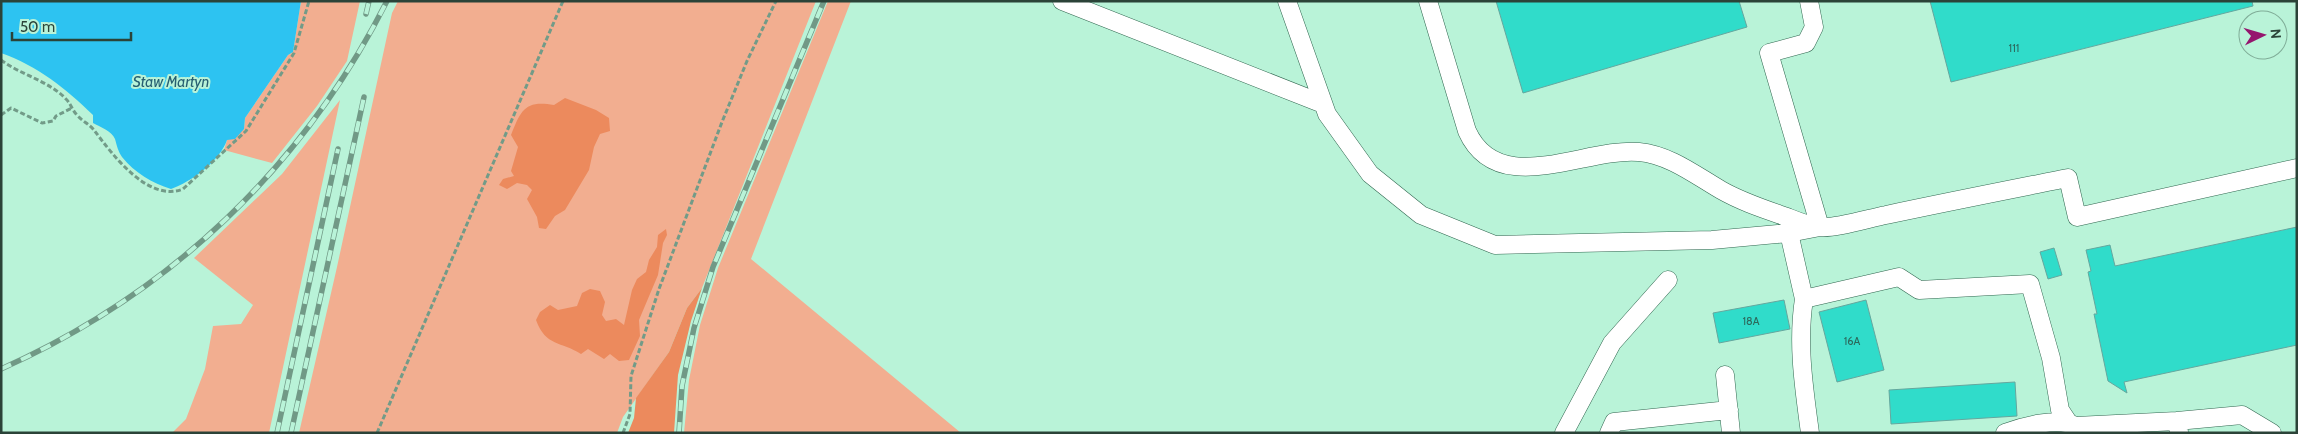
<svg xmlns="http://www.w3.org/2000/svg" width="2298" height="434" viewBox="0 0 2298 434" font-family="Cabin,sans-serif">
<rect width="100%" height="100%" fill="#b9f3d8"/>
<path fill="#f2ae90" d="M301,1H360L347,61L317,106L272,163L224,150L227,140L244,129L245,118L288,55L293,52Z
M398,1H816L702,288L687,308L669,352L623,417L617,433H299L337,267L392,13Z
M828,1H851L751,259L961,433H684L689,380L700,325L718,268Z
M340,100L269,433H172L186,419L205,369L213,326L241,324L253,305L194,258L282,174Z"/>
<path fill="#ec8a5d" d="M565,98L596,110L609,118L610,131L600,134L594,147L589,170L565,210L555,216L546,229L539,228L537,217L527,199L532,190L527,185L517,183L507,189L499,185L503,179L514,176L511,171L518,147L511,135C521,110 525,100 554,105Z
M666,229L667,235L663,243L658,275L639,320L640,336L629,360L619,361L610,354L604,359L588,349L581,354C561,341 546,347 536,320L540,312L550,305L558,310L577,306L582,293L590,289L600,291L605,302L602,315L606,321L616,319L624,325L632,290L637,279L646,272L649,260L657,247L658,235Z
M702,288L691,321L678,375L674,433H628L634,418L636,398L669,352L687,308Z"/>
<path fill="#2dc3f1" d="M1,1H301L293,52L288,55L245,118L244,129L235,139L227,140C220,161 191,182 171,189C152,183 135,173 122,157C118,151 117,146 115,139C112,131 100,127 93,123V115C65,88 38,66 1,53Z"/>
<path fill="#30dcca" stroke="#65a79e" d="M1496,1H1739L1747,27L1523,93Z
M1930,1H2252L2253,6L1951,82Z
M2297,227V345L2124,382L2127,393L2108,381L2094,314H2097L2088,272L2091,271L2086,250L2110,245L2115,266Z
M2054,248L2062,275L2048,279L2040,252Z
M1784,300L1790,329L1719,343L1713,313Z
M1866,300L1884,370L1837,382L1819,312Z
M2015,382L2017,416L1891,424L1889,390Z"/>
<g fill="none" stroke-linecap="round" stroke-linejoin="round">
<g stroke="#316750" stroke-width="19">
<path id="minor" d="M1062,1L1323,104
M1287,1L1327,114L1370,174L1421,215L1495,245L1712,240L1789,233L1820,227L1769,53L1806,43L1814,27L1809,1
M1428,1L1467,131C1498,200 1585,147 1639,152C1670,155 1695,175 1721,190C1742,202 1764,209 1787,217C1797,221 1809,226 1819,227C1835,229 1870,218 1886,215C1947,202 2008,190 2068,178L2077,217L2297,168
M1789,233L1804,299
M1725,375L1731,433
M2179,432L2177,421L2242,415L2272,433
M1564,433L1612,343L1668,280
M1609,433L1614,422L1729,410
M1810,433C1804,388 1797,344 1804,299L1899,277L1919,290L2030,284L2051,358L2060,410L2068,422
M2005,433C2024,426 2058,417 2076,426L2177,421"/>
</g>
<path stroke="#729b88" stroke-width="3" stroke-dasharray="5 2.5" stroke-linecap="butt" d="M1,60C21,75 49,81 66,99C71,104 72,110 77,115C82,121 89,124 94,130C112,154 148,203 183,189L246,131L294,53L309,1
M1,115L11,108L42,123L53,121L56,116L72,108
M377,433L563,1
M623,433L630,414L631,376L659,289L722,122L747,61L776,1"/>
<use href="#minor" stroke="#fff" stroke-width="18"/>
<g stroke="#719986" stroke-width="5.5">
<path id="rail" d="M366,14L369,1
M1,369C171,293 303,167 387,1
M277,433L338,149
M291,433L364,97
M679,433L682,386L694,328L713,267L824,1"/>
</g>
<use href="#rail" stroke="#b9f3d8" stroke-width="4" stroke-dasharray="11" stroke-linecap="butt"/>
</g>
<g text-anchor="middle" stroke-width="4" stroke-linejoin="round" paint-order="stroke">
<g font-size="11" fill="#2c695c">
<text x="2014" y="52">111</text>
<text x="1751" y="325">18A</text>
<text x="1852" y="345">16A</text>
</g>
<g font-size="15" font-style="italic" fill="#265e71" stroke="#b9f3d8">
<text x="171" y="87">Staw Martyn</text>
</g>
</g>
<rect width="2298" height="434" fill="none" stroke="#2b4338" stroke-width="5"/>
<g transform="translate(2263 35) rotate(85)"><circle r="24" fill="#b9f3d8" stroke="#80ad98"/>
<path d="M0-4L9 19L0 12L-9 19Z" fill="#95156e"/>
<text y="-8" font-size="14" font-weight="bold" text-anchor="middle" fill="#2b4338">N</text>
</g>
<path d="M12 32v8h119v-8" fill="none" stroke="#2b4338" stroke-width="2.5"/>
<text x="20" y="32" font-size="15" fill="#2b4338" stroke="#b9f3d8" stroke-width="4" paint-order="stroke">50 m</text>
</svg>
